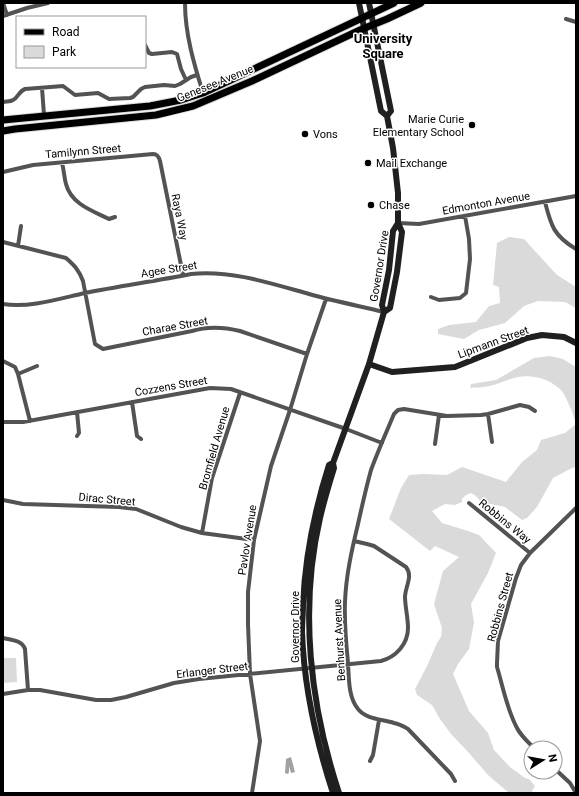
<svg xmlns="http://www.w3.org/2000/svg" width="579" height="796" viewBox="0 0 579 796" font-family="Roboto,sans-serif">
<rect width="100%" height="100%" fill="#fff"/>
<path fill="#dadada" d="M509,237L524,239L557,275L576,287V308L565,302L538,301L524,306L505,323L479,330L464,339L438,334V329L449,325L476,322L489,306L500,303L499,287L493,285L497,243Z
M550,356L563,359L576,367V467L572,468L553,478L537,507L527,518L522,520L505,507L481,502L476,496L471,493L466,495L462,499V502L455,505L445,504L432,511L442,523L468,531L479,535L496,553L488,573L471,604L474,623L469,649L458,664L453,674L469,711L488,733L494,750L510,767L525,778L529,779L535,786L532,791V793H509L488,775L469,753L451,734L440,719L432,705L417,695L415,689L427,666L437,643L441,637L442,628L434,604L443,571L459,557L435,546L430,551L389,519L401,488L409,475L423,474L447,475L462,467L506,482L522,462L537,450L541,440L565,433L576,424C574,415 566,396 561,390C550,379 533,374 518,377C508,379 499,384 489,386C483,388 476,387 470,388L471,384L496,380L534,358Z
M3,658H16L17,682L3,683Z"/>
<path fill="#a1a1a1" d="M291,757L295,772L291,773L289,766V772L288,774L285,773L286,759Z"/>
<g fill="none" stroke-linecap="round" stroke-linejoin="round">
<g stroke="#dbdbdb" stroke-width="9">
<path id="primary" d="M3,120L150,106L181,100L203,93L394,3
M3,131L15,129L156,115L193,106L252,81L360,30L387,19L421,3"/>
</g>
<path stroke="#535353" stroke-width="4" d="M3,3L7,15
M185,3C185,34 194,64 203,93
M3,16L27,8L48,3
M566,19L576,22
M145,45L149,53L152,54L172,52L177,54L181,69L186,80
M42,88L44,115
M3,102C6,101 10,102 13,100C18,98 19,91 25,89L63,86L75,95L98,93L109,99L130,98L133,97L141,89L145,87L164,85L175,86L180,84L191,77L197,75
M62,163C64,170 64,177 66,184C71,204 93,211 109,219L115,217
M3,172L33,165L153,154C157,154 159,157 160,161L183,275
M545,202C551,226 554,236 576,249
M398,223L419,224L576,196
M3,242L66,258C74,265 79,270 83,281L95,344L103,349L192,331C208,326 224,327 240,331L307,354
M18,246L21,226
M431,297L439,300L460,298L466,293L470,259L469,239L465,216
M3,304C30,308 58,299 85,293C120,286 156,281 191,274C231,270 270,283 309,294C334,301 359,306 384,312
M3,361L15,367L18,374L30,421
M18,374L37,366
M132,402L137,436L141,439
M488,414L492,442
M3,422H23L210,388L231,389L346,429L382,443
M77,436L79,433L77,412
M435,444L439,415
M3,500L23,504L119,507L136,509L181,527L202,533L254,540
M469,503L530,553
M202,533L212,478L240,393
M3,638C11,640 22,640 25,649L28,690
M3,694L28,690H40L96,700H111L126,697L174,683L199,679L381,661C396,657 408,644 408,628C408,617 405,607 405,596C406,585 413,576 406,567L374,546L367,544L354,541
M534,748C528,742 521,736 517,728C507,710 503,687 497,667V663L498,641L516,578L521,565L530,553L576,508
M370,761L373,755L379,720
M555,769L570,783L576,793
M455,781L451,774L408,729C403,726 400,724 394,723C382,719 367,720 358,709C348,697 349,677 348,663C346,642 344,622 345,602C346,575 352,549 358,524C362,506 366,488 371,470C378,451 386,433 394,414L398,410L404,409L447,416L481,415L488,414L520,405L529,407L535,411
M252,793L260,741L250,674L248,624V592L254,540L271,466L290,410L307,354L326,299"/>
<path stroke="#202020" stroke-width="6" d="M359,3L381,111L387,116L393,148L398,193V223L402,232L397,272L390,308L384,312
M369,3L391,111L387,116
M369,364L392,372L455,367L527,338L542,335L564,337L576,343
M333,463L329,465C314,512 305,556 303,605C303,614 302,623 302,632C304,687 316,741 333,793
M339,793C310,705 299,609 320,518C324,501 329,484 334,468L333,463L369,364L382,319L384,312L382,305L389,270L393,231L398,223"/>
<use href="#primary" stroke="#000" stroke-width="7"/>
</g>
<g fill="#000" stroke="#fff" stroke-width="1.5">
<circle cx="472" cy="125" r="4"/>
<circle cx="305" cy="134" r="4"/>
<circle cx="368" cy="163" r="4"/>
<circle cx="371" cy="205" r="4"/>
</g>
<g text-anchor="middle" stroke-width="3" stroke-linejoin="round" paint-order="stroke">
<g font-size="11" fill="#000" stroke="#fff">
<text transform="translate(215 83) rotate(-22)" y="4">Genesee Avenue</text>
<text transform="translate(83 151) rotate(-5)" y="4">Tamilynn Street</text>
<text transform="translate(486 203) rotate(-10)" y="4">Edmonton Avenue</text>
<text transform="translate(180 217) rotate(79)" y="4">Raya Way</text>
<text transform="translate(379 266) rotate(-81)" y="4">Governor Drive</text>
<text transform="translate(169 269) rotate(-9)" y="4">Agee Street</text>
<text transform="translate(175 326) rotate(-10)" y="4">Charae Street</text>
<text transform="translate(493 342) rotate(-20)" y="4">Lipmann Street</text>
<text transform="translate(171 386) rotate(-10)" y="4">Cozzens Street</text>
<text transform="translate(214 448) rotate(-74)" y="4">Bromfield Avenue</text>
<text transform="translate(107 499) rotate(5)" y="4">Dirac Street</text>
<text transform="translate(505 521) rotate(39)" y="4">Robbins Way</text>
<text transform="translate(247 540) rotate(-81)" y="4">Pavlov Avenue</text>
<text transform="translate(500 607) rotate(-75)" y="4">Robbins Street</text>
<text transform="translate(295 627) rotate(-90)" y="4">Governor Drive</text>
<text transform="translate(339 640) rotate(-93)" y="4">Benhurst Avenue</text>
<text transform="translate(212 670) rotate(-7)" y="4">Erlanger Street</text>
</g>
<g font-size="11" fill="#000" stroke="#fff" text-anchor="start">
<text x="464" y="123" text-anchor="end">Marie Curie<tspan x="464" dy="13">Elementary School</tspan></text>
<text x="313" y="138">Vons</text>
<text x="376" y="167">Mail Exchange</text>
<text x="379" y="209">Chase</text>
</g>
<g font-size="13" font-weight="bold" fill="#000" stroke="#fff">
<text x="383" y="43">University<tspan x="383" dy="15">Square</tspan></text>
</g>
</g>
<rect width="579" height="796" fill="none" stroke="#000000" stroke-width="8"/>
<rect x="16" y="16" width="130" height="52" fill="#ffffff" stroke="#999999"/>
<rect x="24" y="29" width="20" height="6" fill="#000000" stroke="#999999"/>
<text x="52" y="36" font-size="12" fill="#000000">Road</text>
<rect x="24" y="46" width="20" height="12" fill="#dadada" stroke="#999999"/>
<text x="52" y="56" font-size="12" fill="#000000">Park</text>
<g transform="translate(543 760) rotate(79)"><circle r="19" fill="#ffffff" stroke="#999999"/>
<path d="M0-3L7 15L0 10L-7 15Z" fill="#000000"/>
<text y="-6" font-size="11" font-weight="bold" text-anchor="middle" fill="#000000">N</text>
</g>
</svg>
